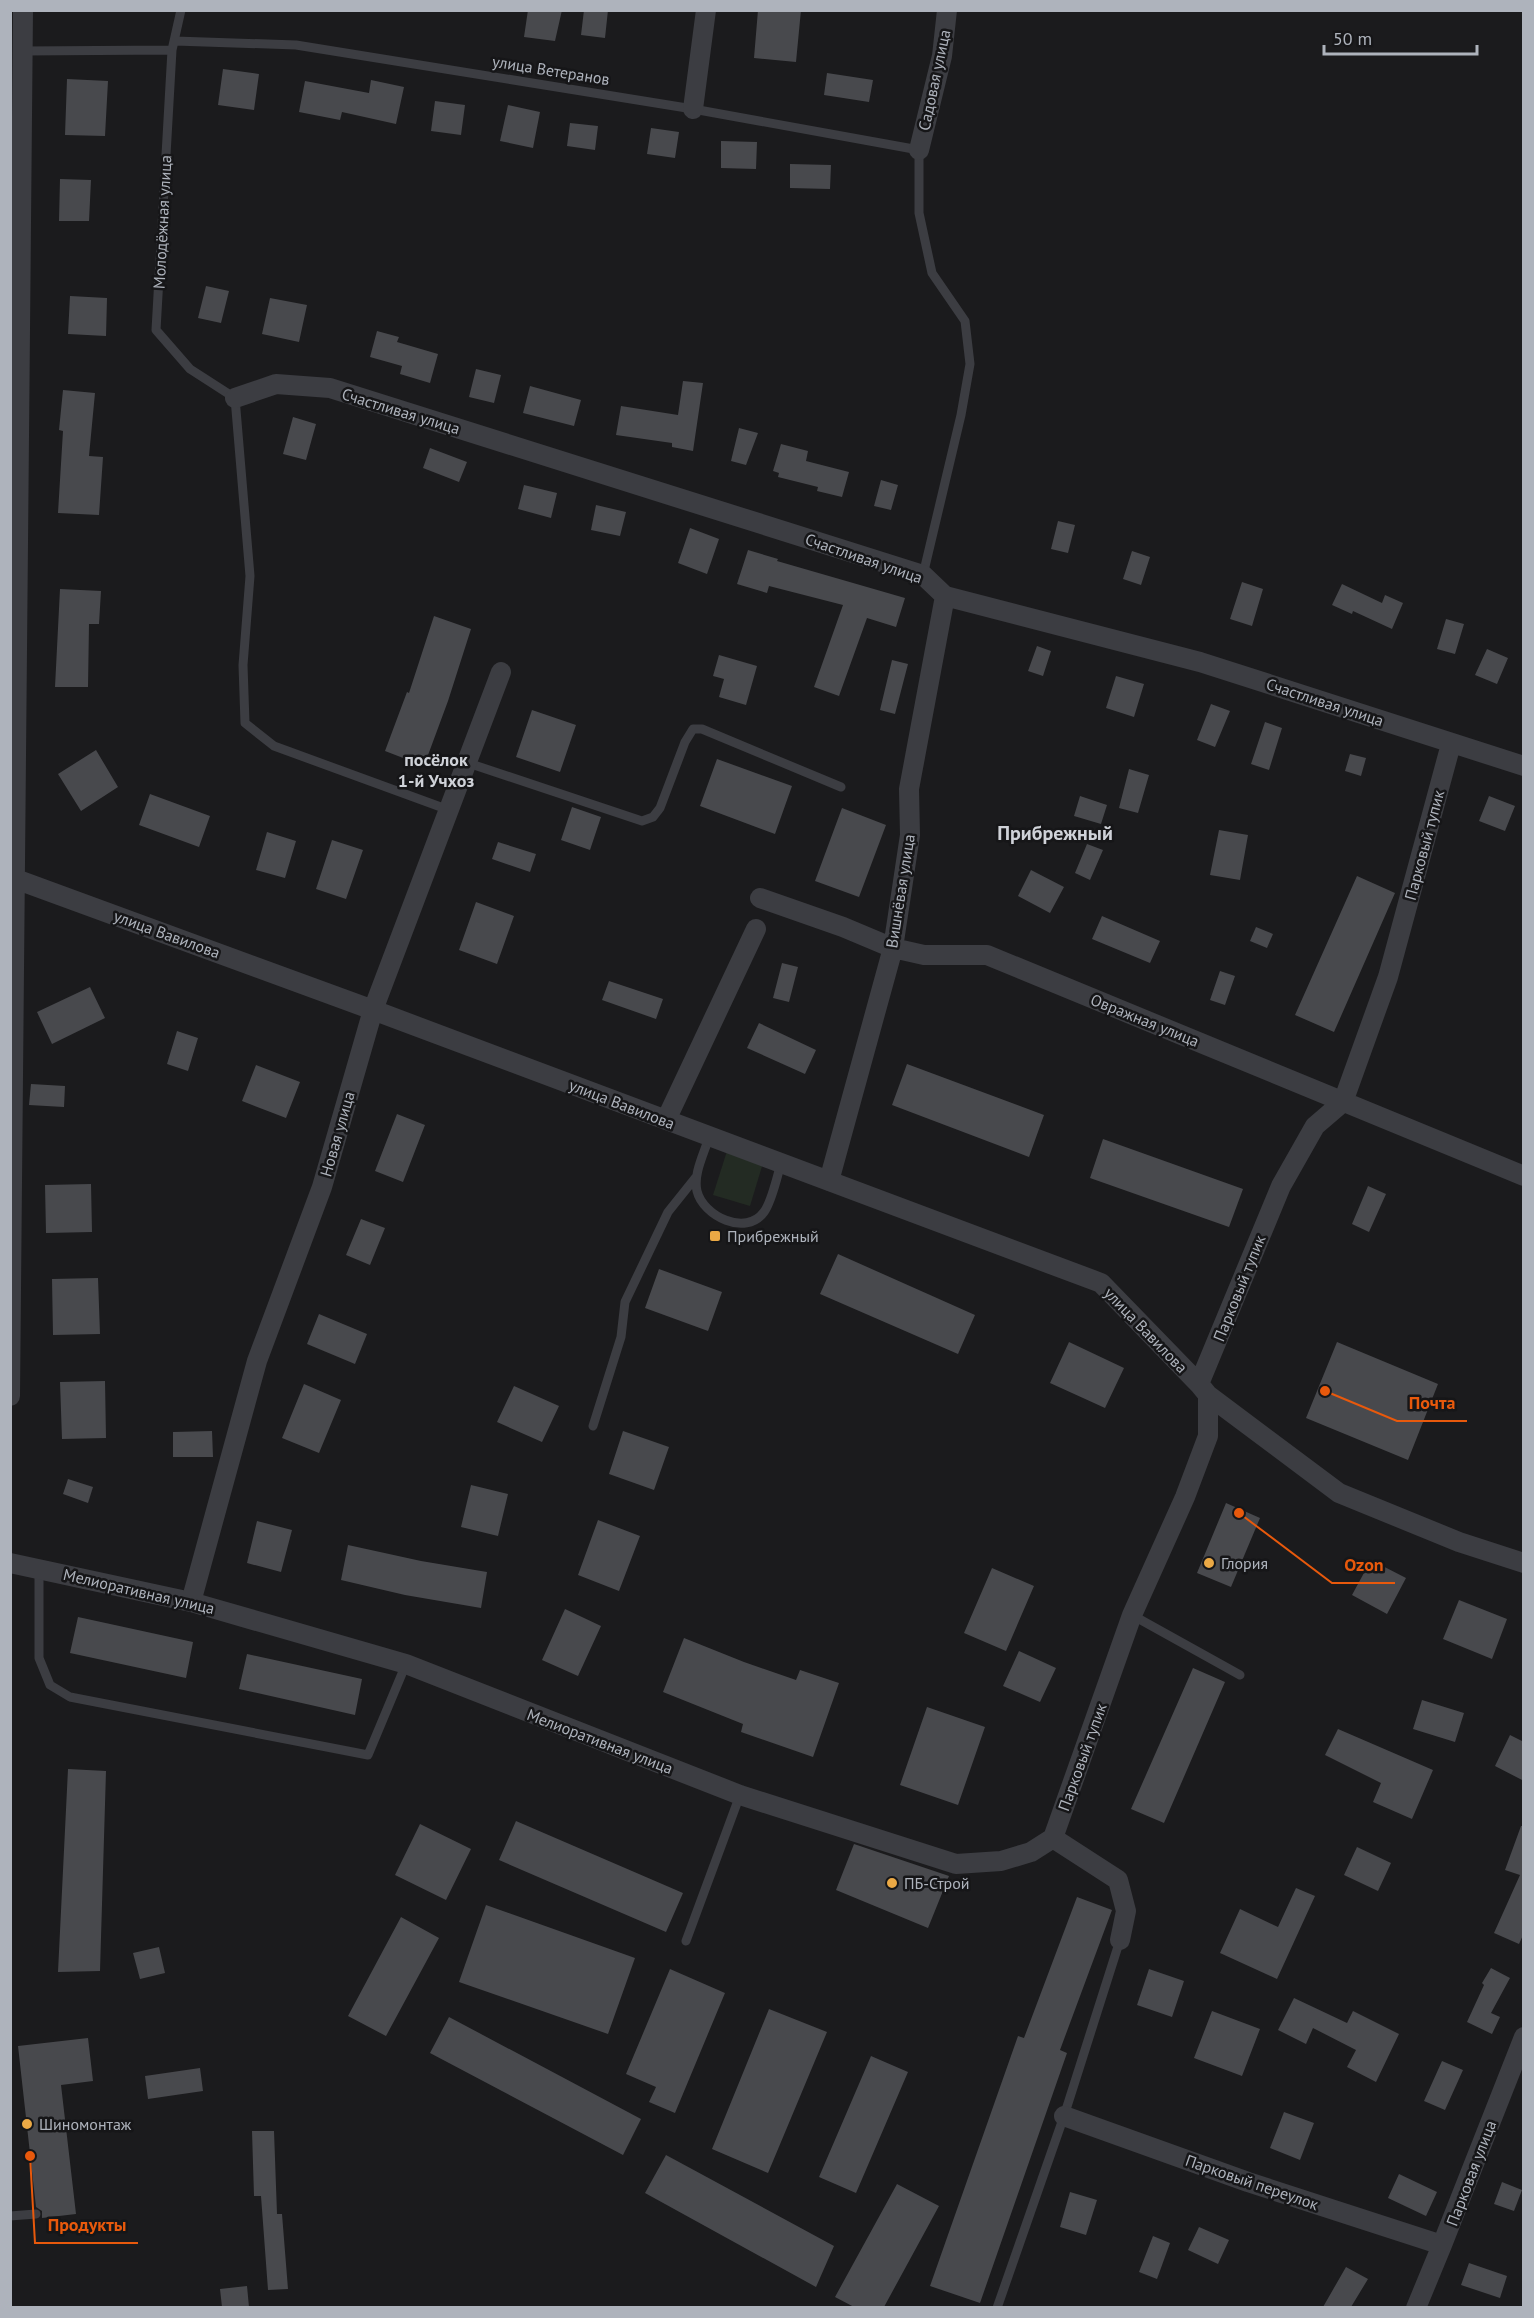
<svg xmlns="http://www.w3.org/2000/svg" width="1534" height="2318" viewBox="0 0 1534 2318" font-family="'PT Sans',sans-serif">
<rect width="100%" height="100%" fill="#1b1b1d"/>
<path fill="#232b23" d="M727,1151L763,1163L750,1206L713,1195Z"/>
<path fill="#48494d" d="M528,10H562L555,41L524,37Z
M584,10H608L605,38L581,35Z
M758,10H801L796,62L754,58Z
M223,69L259,74L254,110L218,105Z
M827,73L873,80L869,102L824,95Z
M67,79L108,81L105,136L65,135Z
M371,80L404,87L396,124L342,112L340,120L299,112L305,81L369,93Z
M435,101L465,105L461,135L431,131Z
M508,105L540,112L533,148L500,141Z
M570,123L598,126L595,150L567,146Z
M651,128L679,132L675,158L647,154Z
M721,141L757,142L756,169L721,168Z
M790,164L831,165L830,189L790,188Z
M60,179L91,180L89,221H59Z
M206,286L229,291L221,323L198,318Z
M70,296L107,298L106,336L68,334Z
M270,298L307,305L299,342L262,334Z
M377,331L399,337L397,342L438,354L430,383L400,374L402,366L370,357Z
M476,369L501,375L494,403L469,397Z
M683,381L703,383L693,451L672,447V443L616,435L621,406L678,415Z
M530,386L581,400L574,426L523,413Z
M63,390L95,393L89,456L103,457L99,515L58,513L63,431L59,430Z
M293,417L316,424L306,460L283,454Z
M739,428L758,433L746,465L731,461Z
M781,444L808,451L806,461L849,472L842,497L817,491L818,487L778,477L779,473L773,471Z
M430,448L467,462L459,482L423,468Z
M881,480L898,485L891,510L874,506Z
M524,485L557,493L551,518L518,509Z
M596,505L626,512L620,536L591,530Z
M1058,521L1075,525L1068,553L1051,549Z
M690,528L719,539L707,574L678,563Z
M748,550L778,559L777,561L905,598L896,627L867,618L839,696L814,687L843,605L769,586L767,593L737,584Z
M1132,551L1150,557L1141,585L1123,579Z
M1242,582L1263,589L1252,626L1230,619Z
M1342,584L1382,603L1385,595L1403,603L1392,629L1353,611L1352,614L1332,605Z
M60,589L101,591L99,624H89L88,687H55Z
M434,616L471,629L448,701L424,766L385,751L407,692L409,693Z
M1446,619L1464,624L1455,654L1437,649Z
M1037,646L1051,651L1043,676L1028,671Z
M1487,649L1508,658L1497,684L1475,675Z
M719,655L757,666L746,705L719,697L724,679L713,676Z
M892,660L908,664L895,714L880,710Z
M1116,676L1144,684L1134,717L1106,708Z
M1211,704L1230,711L1215,747L1197,740Z
M532,710L576,725L560,772L516,757Z
M1265,722L1282,728L1269,770L1251,764Z
M96,750L118,787L81,811L58,774Z
M1350,754L1366,758L1361,776L1345,771Z
M717,759L792,786L775,834L700,806Z
M1129,769L1149,775L1138,813L1119,808Z
M150,794L210,816L199,847L139,825Z
M1080,796L1107,805L1101,824L1074,816Z
M1489,796L1515,806L1505,831L1479,821Z
M572,807L601,817L590,850L561,840Z
M842,808L886,825L859,897L815,881Z
M1219,830L1248,835L1240,880L1210,875Z
M267,832L296,841L285,878L256,870Z
M332,840L363,850L346,899L316,889Z
M498,842L536,854L530,872L492,859Z
M1087,844L1103,850L1090,880L1075,873Z
M1031,870L1064,887L1050,913L1018,896Z
M1357,876L1395,893L1334,1032L1295,1015Z
M476,902L514,916L497,964L459,950Z
M1102,916L1160,941L1150,963L1092,939Z
M1256,927L1273,934L1267,948L1250,941Z
M782,963L798,967L789,1002L773,998Z
M1220,971L1235,976L1225,1005L1210,1000Z
M609,981L663,999L656,1019L602,1000Z
M90,987L105,1018L52,1044L37,1012Z
M759,1023L816,1050L805,1074L747,1048Z
M177,1031L198,1038L188,1071L167,1064Z
M907,1064L1044,1115L1029,1157L892,1105Z
M256,1065L300,1082L286,1118L242,1101Z
M31,1084L65,1086L64,1107L29,1105Z
M397,1114L425,1125L403,1182L375,1171Z
M1103,1139L1243,1189L1229,1227L1090,1178Z
M91,1184L92,1232L46,1233L45,1185Z
M1368,1186L1386,1194L1369,1232L1352,1224Z
M361,1219L385,1228L370,1265L346,1255Z
M838,1254L975,1315L958,1354L820,1294Z
M659,1269L722,1292L708,1331L645,1308Z
M98,1278L100,1334L53,1335L52,1279Z
M319,1314L367,1334L355,1364L307,1344Z
M1069,1342L1124,1368L1105,1408L1050,1383Z
M1337,1342L1438,1384L1408,1460L1306,1418Z
M105,1381L106,1438L62,1439L60,1382Z
M304,1384L341,1400L319,1453L282,1438Z
M514,1386L559,1406L542,1442L497,1422Z
M212,1431L213,1457H173V1432Z
M623,1431L669,1447L654,1490L609,1474Z
M68,1479L93,1487L88,1503L63,1494Z
M471,1485L508,1494L498,1536L461,1527Z
M1226,1503L1260,1518L1231,1587L1197,1573Z
M598,1520L640,1536L619,1591L578,1575Z
M257,1521L292,1530L281,1572L247,1563Z
M348,1545L421,1561L487,1572L481,1608L405,1595L341,1580Z
M1371,1560L1406,1578L1387,1614L1352,1595Z
M992,1568L1034,1586L1006,1651L964,1633Z
M1459,1600L1507,1619L1492,1659L1443,1639Z
M565,1609L601,1626L578,1676L542,1660Z
M78,1617L193,1642L186,1678L70,1653Z
M684,1638L744,1662L796,1680L800,1670L839,1683L813,1757L741,1732L743,1724L663,1692Z
M1019,1651L1056,1668L1040,1702L1003,1686Z
M247,1654L362,1679L355,1715L239,1689Z
M1193,1668L1225,1682L1164,1823L1131,1809Z
M1422,1700L1464,1713L1455,1742L1413,1729Z
M927,1707L985,1727L958,1805L900,1785Z
M1338,1729L1433,1770L1412,1819L1373,1802L1381,1783L1325,1755Z
M1510,1735L1524,1742V1781L1495,1766Z
M68,1769L106,1771L100,1971L58,1972Z
M516,1821L683,1893L666,1932L499,1860Z
M420,1824L471,1849L446,1900L395,1875Z
M1521,1826H1524V1933L1519,1944L1494,1933L1520,1875L1505,1870Z
M854,1844L949,1876L928,1928L836,1890Z
M1357,1847L1391,1863L1378,1891L1344,1875Z
M1296,1888L1315,1896L1277,1979L1220,1953L1240,1909L1278,1927Z
M1077,1897L1112,1910L1060,2050L1067,2053L980,2303L930,2286L1018,2036L1024,2038Z
M486,1905L635,1958L608,2034L459,1982Z
M401,1917L439,1938L386,2036L348,2016Z
M159,1947L165,1973L140,1979L133,1953Z
M1491,1968L1510,1978L1491,2013L1500,2017L1492,2034L1467,2022L1484,1985L1482,1983Z
M670,1969L725,1993L675,2113L649,2102L656,2087L626,2074Z
M1149,1969L1184,1981L1172,2017L1137,2005Z
M1294,1998L1347,2023L1353,2011L1399,2034L1376,2082L1347,2067L1356,2050L1313,2028L1306,2044L1278,2030Z
M769,2009L827,2032L768,2173L712,2149Z
M1212,2011L1260,2029L1242,2076L1194,2058Z
M449,2017L641,2119L623,2155L430,2053Z
M88,2038L93,2081L61,2085L76,2214L42,2218V2211L36,2207L18,2046Z
M871,2056L908,2072L856,2193L819,2177Z
M1442,2061L1463,2070L1445,2110L1424,2101Z
M200,2068L203,2091L148,2099L145,2076Z
M1284,2112L1314,2123L1300,2160L1270,2148Z
M252,2131H274L277,2214H282L288,2289L268,2290L261,2196H254Z
M666,2155L834,2246L816,2287L645,2193Z
M1399,2174L1437,2192L1426,2216L1388,2198Z
M1502,2182L1522,2190L1514,2211L1494,2204Z
M897,2184L939,2206L884,2307H854L835,2297Z
M1070,2192L1097,2200L1086,2235L1060,2227Z
M1199,2227L1229,2240L1218,2264L1188,2250Z
M1153,2236L1170,2243L1157,2279L1139,2272Z
M1469,2263L1507,2276L1500,2298L1461,2285Z
M1346,2267L1368,2279L1351,2307H1323Z
M247,2286L249,2307H222L220,2289Z"/>
<g fill="none" stroke-linecap="round" stroke-linejoin="round">
<path stroke="#3c3d42" stroke-width="9" d="M181,10L172,50L156,330L190,369L235,398L250,576L243,665L245,723L274,746L449,810
M175,41L296,45L693,109L919,150V213L932,273L965,321L970,364L961,415L923,575
M23,51L172,50
M468,763L642,821L653,817L660,808L685,742L693,729H702L841,787
M709,1137C704,1154 693,1174 697,1191C703,1216 746,1237 764,1212C772,1201 777,1177 781,1163
M593,1426L621,1337L625,1302L668,1212L696,1177
M39,1568V1658L50,1685L70,1697L368,1755L406,1664
M1132,1615L1240,1675
M686,1941L740,1795
M10,2216L36,2214
M997,2308L1064,2116L1120,1940"/>
<path stroke="#3c3d42" stroke-width="20" d="M693,109L706,10
M919,150L942,56L947,10
M235,398L276,384L330,388L923,575L945,596L1200,662L1524,766
M10,877L373,1010L1101,1283L1199,1384
M760,898L843,927L893,948L924,955H987L1524,1176
M666,1120L756,929
M829,1181L893,948L910,835L909,789L945,596
M1208,1395L1339,1493L1459,1542L1524,1563
M10,1396L23,10
M10,1563L191,1602L406,1664L740,1795L956,1864L1001,1861L1031,1852L1053,1838L1118,1880L1126,1911L1120,1940
M191,1602L257,1361L322,1187L373,1010L501,672
M1053,1838L1132,1615L1185,1497L1208,1436V1395L1199,1384L1281,1186L1315,1126L1343,1102L1388,977L1451,744
M1064,2116L1248,2182L1442,2245
M1416,2308L1442,2245L1524,2037"/>
</g>
<g fill="#eba945" stroke="#161618" stroke-width="2">
<rect x="709" y="1230" width="12" height="12" rx="3"/>
<circle cx="1209" cy="1563" r="6"/>
<circle cx="892" cy="1883" r="6"/>
<circle cx="27" cy="2124" r="6"/>
</g>
<g text-anchor="middle" stroke-width="5" stroke-linejoin="round" paint-order="stroke">
<g font-size="16" fill="#aeb3bc" stroke="#161618">
<text transform="translate(551 70) rotate(9)" y="6">улица Ветеранов</text>
<text transform="translate(934 80) rotate(-78)" y="6">Садовая улица</text>
<text transform="translate(162 222) rotate(-87)" y="6">Молодёжная улица</text>
<text transform="translate(401 411) rotate(17)" y="6">Счастливая улица</text>
<text transform="translate(864 558) rotate(19)" y="6">Счастливая улица</text>
<text transform="translate(1325 702) rotate(18)" y="6">Счастливая улица</text>
<text transform="translate(1424 845) rotate(-75)" y="6">Парковый тупик</text>
<text transform="translate(900 891) rotate(-81)" y="6">Вишнёвая улица</text>
<text transform="translate(167 934) rotate(20)" y="6">улица Вавилова</text>
<text transform="translate(1145 1020) rotate(22)" y="6">Овражная улица</text>
<text transform="translate(622 1104) rotate(21)" y="6">улица Вавилова</text>
<text transform="translate(337 1134) rotate(-74)" y="6">Новая улица</text>
<text transform="translate(1239 1288) rotate(-68)" y="6">Парковый тупик</text>
<text transform="translate(1146 1330) rotate(46)" y="6">улица Вавилова</text>
<text transform="translate(139 1591) rotate(13)" y="6">Мелиоративная улица</text>
<text transform="translate(600 1741) rotate(21)" y="6">Мелиоративная улица</text>
<text transform="translate(1082 1757) rotate(-70)" y="6">Парковый тупик</text>
<text transform="translate(1471 2173) rotate(-69)" y="6">Парковая улица</text>
<text transform="translate(1252 2182) rotate(19)" y="6">Парковый переулок</text>
</g>
<g font-size="16" fill="#aeb3bc" stroke="#161618" text-anchor="start">
<text x="727" y="1242">Прибрежный</text>
<text x="1221" y="1569">Глория</text>
<text x="904" y="1889">ПБ-Строй</text>
<text x="39" y="2130">Шиномонтаж</text>
</g>
<g font-size="18" font-weight="bold" fill="#cfd2d8" stroke="#161618">
<text x="436" y="766">посёлок<tspan x="436" dy="21">1-й Учхоз</tspan></text>
</g>
<g font-size="20" font-weight="bold" fill="#cfd2d8" stroke="#161618">
<text x="1055" y="840">Прибрежный</text>
</g>
</g>
<path fill="none" stroke="#e8590c" stroke-width="2" d="M1325 1391L1397 1421H1467M1239 1513L1332 1583H1395M30 2156L35 2243H138"/>
<g fill="#e8590c" stroke="#161618" stroke-width="2">
<circle cx="1325" cy="1391" r="6"/>
<circle cx="1239" cy="1513" r="6"/>
<circle cx="30" cy="2156" r="6"/>
</g>
<g font-size="18" text-anchor="middle" font-weight="bold" fill="#e8590c" stroke="#161618" stroke-width="5" stroke-linejoin="round" paint-order="stroke">
<text x="1432" y="1409">Почта</text>
<text x="1364" y="1571">Ozon</text>
<text x="87" y="2231">Продукты</text>
</g>
<rect width="1534" height="2318" fill="none" stroke="#aeb3bc" stroke-width="24"/>
<path d="M1324 45v9h153v-9" fill="none" stroke="#aeb3bc" stroke-width="3"/>
<text x="1333" y="45" font-size="18" fill="#aeb3bc" stroke="#161618" stroke-width="4.5" paint-order="stroke">50 m</text>
</svg>
